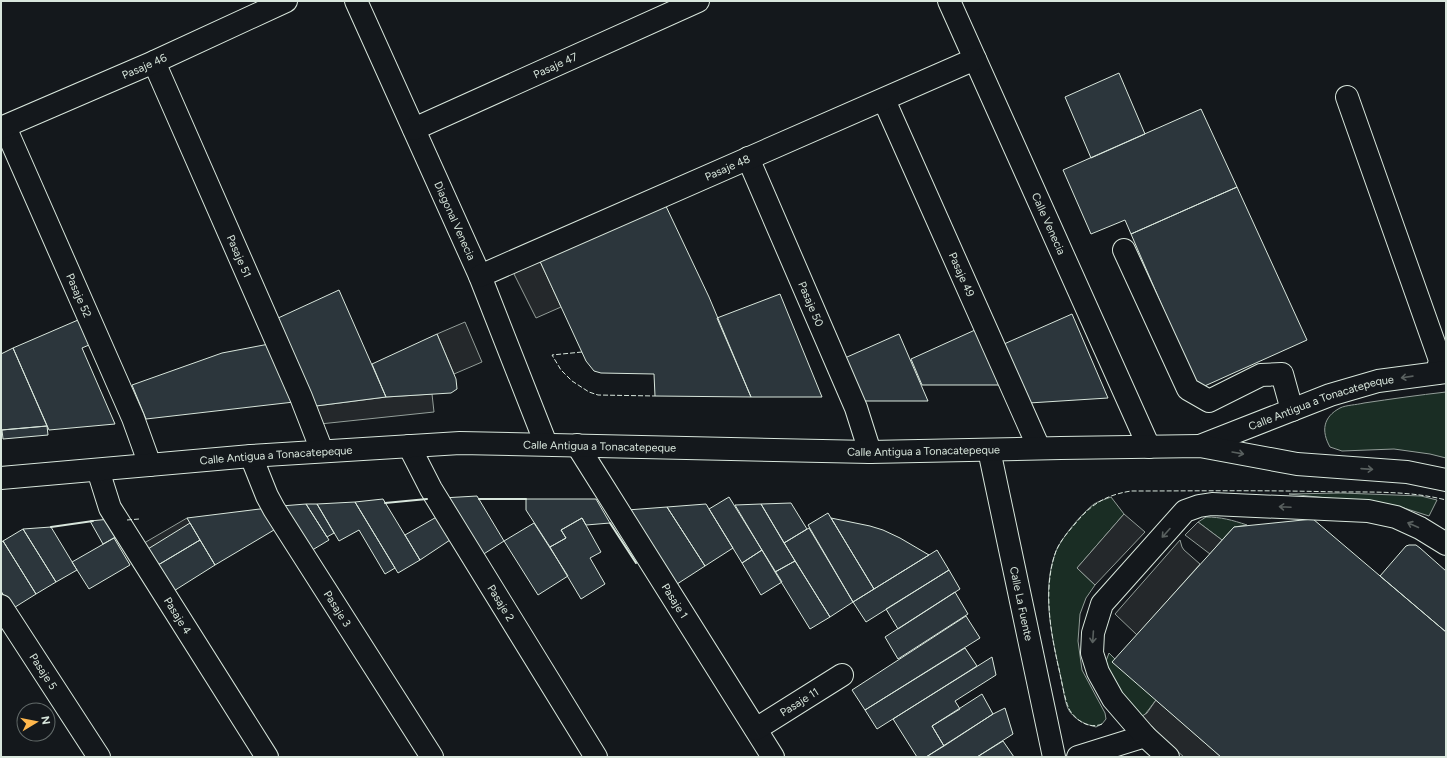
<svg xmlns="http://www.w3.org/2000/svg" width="1447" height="758" viewBox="0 0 1447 758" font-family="Figtree,sans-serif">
<rect width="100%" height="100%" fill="#14181c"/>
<path fill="#1a2d24" stroke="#939e99" d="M1446,392V458L1430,454L1394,449L1342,451L1330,447C1321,431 1323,417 1340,408C1346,405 1356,405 1364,403C1391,399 1419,395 1446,392Z
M1342,493L1421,496L1437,500L1429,516L1404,508L1375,503L1289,494Z
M1111,497L1124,514L1077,568L1095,585L1086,598L1080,614L1078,641L1082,670L1105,713L1106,719L1102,724L1096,727C1085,724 1077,721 1070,712C1065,705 1064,692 1062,683C1053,641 1040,593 1056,551C1063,536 1081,514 1094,504C1099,501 1106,499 1111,497Z
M1206,517C1221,517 1232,520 1247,525L1234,527L1222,540L1198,522Z
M1109,653L1156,700L1143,717L1135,716L1108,671L1106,661Z"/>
<path fill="#24282b" stroke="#939e99" d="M538,257L561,307L536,318L512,270Z
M465,322L482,362L454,374L437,334Z
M432,394L434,412L320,424L316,406L386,397Z
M1124,514L1145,532L1095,585L1077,568Z
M187,518L200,540L153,568L139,546Z
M1198,522L1222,540L1210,554L1185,535Z
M1180,540L1182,547L1184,550L1200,564L1137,635L1115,614Z
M1156,700L1221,757H1184L1139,718L1147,713Z"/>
<path fill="#2c363c" stroke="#d8e6dc" d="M1119,73L1145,134L1091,158L1065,97Z
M1201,109L1237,187L1131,234L1125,220L1091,234L1063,170Z
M1237,187L1307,340L1198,389L1131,234Z
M664,202L709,297L751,397L655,396L654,374L601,373L594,371L586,361L538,257Z
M339,290L386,397L316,406L276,319Z
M780,294L822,397H751L717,318Z
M1072,314L1108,398L1029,403L1004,344Z
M78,320L89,345L82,348L115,424L49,430L13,348Z
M975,330L999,385H922L911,359Z
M437,334L456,379L457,389L451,393L386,397L372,364Z
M899,334L928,401H855L838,361Z
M269,344L294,402L146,419L132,385L222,353Z
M13,348L47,426L1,430V354Z
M47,426L48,435L3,439L2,430Z
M477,496L504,541L479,557L442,498Z
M729,497L762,550L742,563L709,509Z
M383,499L420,560L398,573L355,502Z
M526,499H596L610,523L586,525L582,518L561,530L566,538L550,547L526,510Z
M355,502L395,568L385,574L359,530L339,541L317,504Z
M791,503L807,529L784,543L761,504Z
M306,504L329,540L309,552L281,506Z
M306,504H317L334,533L327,537Z
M706,504L733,548L705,566L667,507Z
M761,504L795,561L775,572L735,505Z
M667,507L705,566L674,586L627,510Z
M268,508L279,527L215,565L187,518Z
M828,513L874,589L853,602L808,525Z
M440,515L453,538L420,560L405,535Z
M582,518L601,552L590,558L605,584L581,599L550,547L566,538L561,530Z
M831,518L870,526L883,530L900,538L929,555L874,589Z
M110,519L119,535L103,544L90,521Z
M1313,519L1446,632V757H1221L1112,662L1234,527Z
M190,523L200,540L153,568L143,552Z
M534,523L568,576L538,595L504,541Z
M51,527L77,570L56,582L23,529Z
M809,528L853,602L830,617L784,543Z
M23,529L56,582L36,594L3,541Z
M114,538L130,565L89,589L72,562Z
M200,540L215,565L169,594L153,568Z
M3,541L36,594L12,609L1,591V542Z
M1409,545H1416L1420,548L1446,571V632L1380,576L1406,546Z
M762,550L782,582L761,595L742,563Z
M937,550L949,570L866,622L853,602Z
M795,561L830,617L810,629L775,572Z
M949,570L960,589L898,629L886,609Z
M955,592L968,614L898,659L885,637Z
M966,616L980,638L865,710L852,690Z
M965,648L977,666L877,729L865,710Z
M992,657L996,675L955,701L960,709L932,726L944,746L926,757H917L893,719Z
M982,694L993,714L944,746L932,726Z
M1005,708L1013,734L977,757H926L993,714Z
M1003,741L1014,757H977Z"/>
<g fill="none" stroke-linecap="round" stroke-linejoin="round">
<g stroke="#d8e6dc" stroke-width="24">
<g id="minor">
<path id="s1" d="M356,1L480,276L546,444"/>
<path id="s2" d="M949,1L1149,447"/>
<path id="s3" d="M154,62L301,397L322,451"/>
<path d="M1347,97L1440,360L1437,373"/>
<path id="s4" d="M884,100L1039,448"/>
<path id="s5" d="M5,127L133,418L150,465"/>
<path id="s6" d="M1,128L154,62L286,1"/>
<path id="s7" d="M414,129L698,1"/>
<path id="s8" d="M748,158L856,408L870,452"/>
<path d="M1124,250L1188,389L1209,401L1261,375L1282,374L1292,410"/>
<path id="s9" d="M480,276L975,59"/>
<path id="s10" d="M577,445L773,757"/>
<path id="s11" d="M409,446L431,489L596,757"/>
<path id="s12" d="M989,450L1054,757"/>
<path id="s13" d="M251,456L267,496L274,509L432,757"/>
<path id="s14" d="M98,470L110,508L267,757"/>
<path id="s15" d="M1,606L99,757"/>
<path id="s16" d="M756,729L842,675"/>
<path d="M1078,757L1145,736"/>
<path d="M1168,757L1145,736L1113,699L1098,672L1092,653L1093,633L1102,604L1185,511L1199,506L1212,504L1368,511L1396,517L1420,528L1446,544"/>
</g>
</g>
<g stroke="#d8e6dc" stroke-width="24">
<g id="major">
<path id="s17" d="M1200,446L1330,395L1378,381L1446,372"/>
<path id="s18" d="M1,478L251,456L460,443L870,452L1061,448L1200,446L1297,464L1407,472L1446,480"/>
</g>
</g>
<use href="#minor" stroke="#14181c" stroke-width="22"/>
<use href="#major" stroke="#14181c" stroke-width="22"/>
<path stroke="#d8e6dc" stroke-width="1" stroke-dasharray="5 2" stroke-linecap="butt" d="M582,352L552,355L561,370L572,381L589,392L598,395L655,396
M127,520L139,519
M1102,724C1090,729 1078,722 1071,712C1065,705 1061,676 1058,665C1050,629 1043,587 1056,551C1060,541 1068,532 1075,524C1091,504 1106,495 1131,491C1200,491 1269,490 1337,492C1373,492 1411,491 1446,500"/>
<path stroke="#d8e6dc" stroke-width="2" d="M479,499H526
M385,503L427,499
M610,523L636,563
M51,527L93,521"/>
</g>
<defs><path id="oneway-shaft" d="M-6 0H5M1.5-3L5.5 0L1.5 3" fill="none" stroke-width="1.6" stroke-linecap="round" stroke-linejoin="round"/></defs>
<g stroke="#59605f">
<use href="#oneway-shaft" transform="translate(1407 377) rotate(172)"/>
<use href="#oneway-shaft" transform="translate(1238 453) rotate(10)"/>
<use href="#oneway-shaft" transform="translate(1367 469) rotate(4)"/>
<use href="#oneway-shaft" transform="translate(1285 507) rotate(-177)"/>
<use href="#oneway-shaft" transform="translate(1413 525) rotate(-156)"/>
<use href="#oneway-shaft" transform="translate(1166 533) rotate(132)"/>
<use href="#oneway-shaft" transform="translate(1093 637) rotate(94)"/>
</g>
<g text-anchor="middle" stroke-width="3" stroke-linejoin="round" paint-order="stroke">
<g font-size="11" fill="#d8e6dc" stroke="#14181c">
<text dy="4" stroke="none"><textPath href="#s7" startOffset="155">Pasaje 47</textPath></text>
<text dy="4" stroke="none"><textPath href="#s6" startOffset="156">Pasaje 46</textPath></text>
<text dy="4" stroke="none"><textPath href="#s9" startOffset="270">Pasaje 48</textPath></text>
<text dy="4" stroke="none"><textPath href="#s1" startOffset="241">Diagonal Venecia</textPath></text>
<text dy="4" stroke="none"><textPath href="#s2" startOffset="244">Calle Venecia</textPath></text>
<text dy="4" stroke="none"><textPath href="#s3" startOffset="212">Pasaje 51</textPath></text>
<text dy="4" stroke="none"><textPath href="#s4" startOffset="191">Pasaje 49</textPath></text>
<text dy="4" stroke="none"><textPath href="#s5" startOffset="184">Pasaje 52</textPath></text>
<text dy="4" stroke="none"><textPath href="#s8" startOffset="159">Pasaje 50</textPath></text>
<text dy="4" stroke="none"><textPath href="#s17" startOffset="129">Calle Antigua a Tonacatepeque</textPath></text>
<text dy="4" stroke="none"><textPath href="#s18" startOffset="600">Calle Antigua a Tonacatepeque</textPath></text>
<text dy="4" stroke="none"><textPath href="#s18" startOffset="924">Calle Antigua a Tonacatepeque</textPath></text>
<text dy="4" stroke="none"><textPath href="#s18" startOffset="276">Calle Antigua a Tonacatepeque</textPath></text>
<text dy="4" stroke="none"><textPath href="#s10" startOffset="184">Pasaje 1</textPath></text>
<text dy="4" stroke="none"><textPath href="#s11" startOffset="182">Pasaje 2</textPath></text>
<text dy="4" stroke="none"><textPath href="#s12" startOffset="157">Calle La Fuente</textPath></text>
<text dy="4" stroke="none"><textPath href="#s13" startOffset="176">Pasaje 3</textPath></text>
<text dy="4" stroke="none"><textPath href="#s14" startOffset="167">Pasaje 4</textPath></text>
<text dy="4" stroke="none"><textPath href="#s15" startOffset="78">Pasaje 5</textPath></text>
<text dy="4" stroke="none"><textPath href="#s16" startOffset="51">Pasaje 11</textPath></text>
</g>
</g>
<rect width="1447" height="758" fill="none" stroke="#d8e6dc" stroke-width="4"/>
<g transform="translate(36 722) rotate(80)"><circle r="19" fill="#14181c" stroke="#626a69"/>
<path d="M0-3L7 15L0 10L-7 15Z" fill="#ffb74d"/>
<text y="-6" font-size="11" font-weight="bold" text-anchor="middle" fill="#d8e6dc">N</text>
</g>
</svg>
